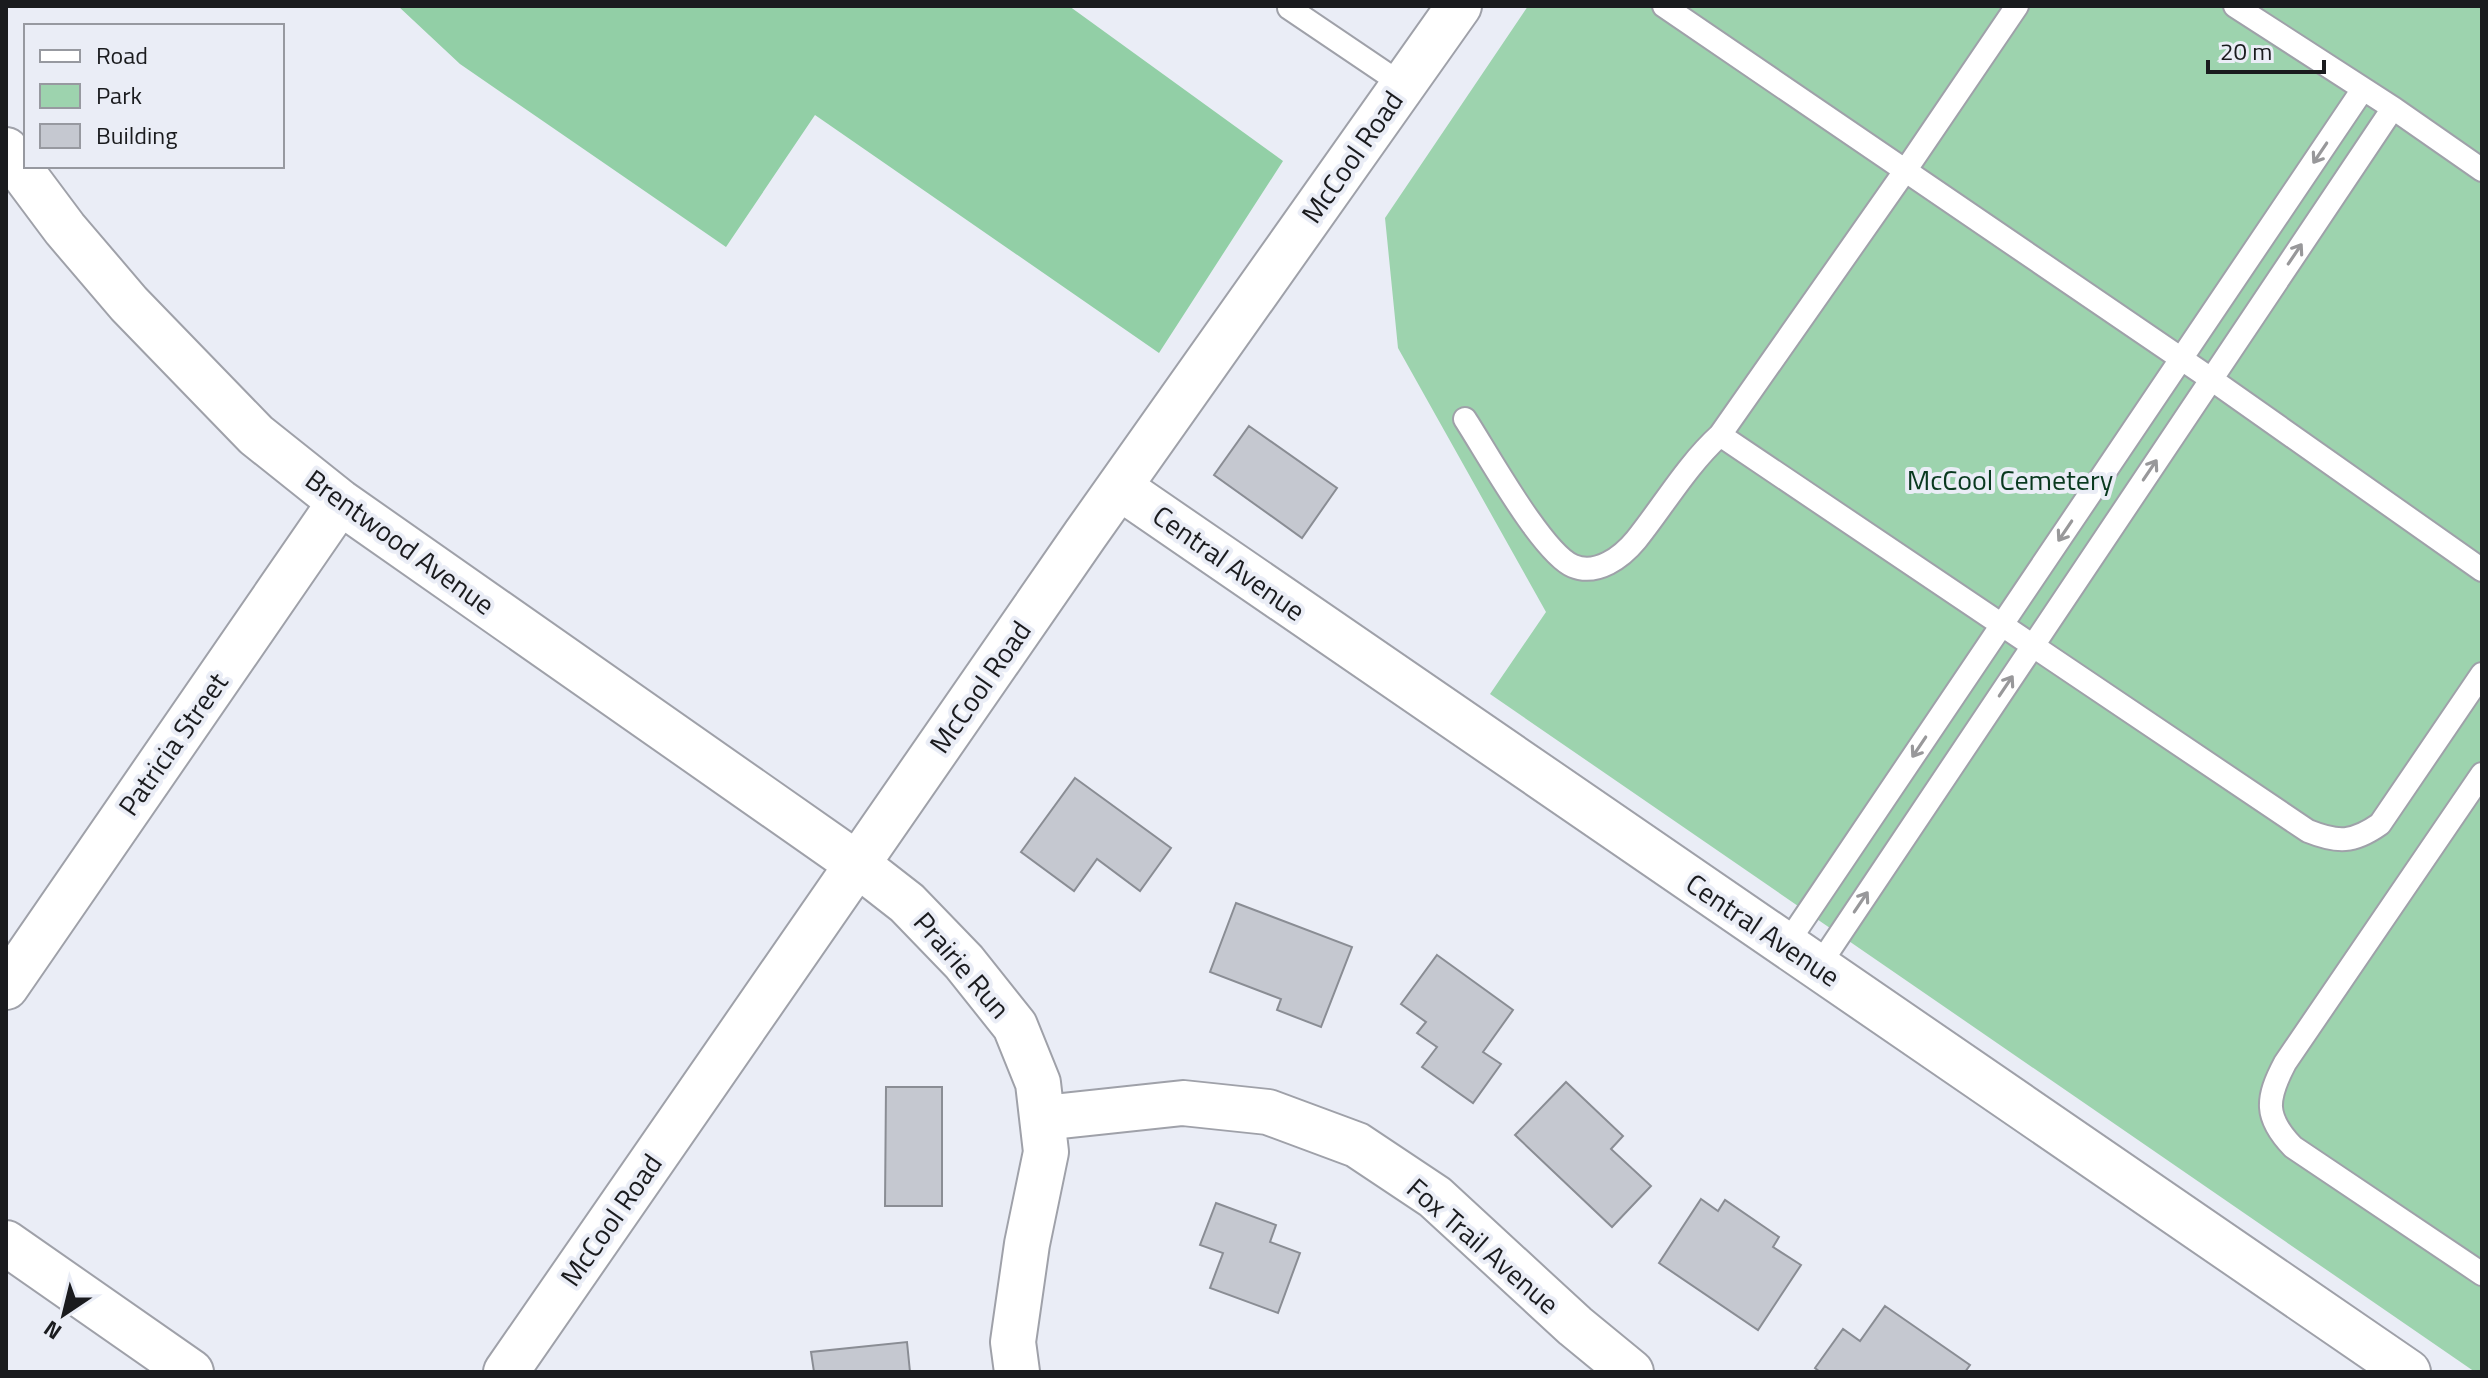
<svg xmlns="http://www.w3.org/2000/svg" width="2488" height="1378" viewBox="0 0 2488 1378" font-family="'Titillium Web',sans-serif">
<rect width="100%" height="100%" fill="#eaedf6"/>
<path fill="#9dd3ae" d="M1528,6H2482V1372H2475L1490,694L1546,612L1398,348L1385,218Z"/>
<path fill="#92cfa6" d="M398,6H1069L1283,161L1159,353L815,115L726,247L460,64Z"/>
<path fill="#c5c8d0" stroke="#8a8d94" stroke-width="2" d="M1249,426L1337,488L1302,538L1214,475Z
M1075,778L1171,848L1140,891L1097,859L1074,891L1021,852Z
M1236,903L1352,947L1321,1027L1277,1010L1281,999L1210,972Z
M1437,955L1513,1010L1483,1052L1501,1064L1473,1103L1422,1067L1437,1047L1417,1033L1426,1022L1401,1004Z
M1566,1082L1623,1136L1611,1149L1651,1186L1612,1227L1515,1135Z
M886,1087H942V1206H885Z
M1701,1199L1718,1211L1725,1200L1779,1237L1773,1247L1801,1265L1758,1330L1659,1263Z
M1216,1203L1276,1225L1270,1242L1300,1253L1278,1313L1210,1288L1223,1253L1200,1245Z
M1885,1306L1970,1365L1965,1372H1820L1815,1368L1843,1329L1860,1341Z
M907,1342L910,1372H814L811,1352Z"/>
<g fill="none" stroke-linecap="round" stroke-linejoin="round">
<g stroke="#9fa1a9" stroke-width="26">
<path id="lane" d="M1291,6L1289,8L1403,85
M1664,6L2211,379L2482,570
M2235,6L2393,108L2482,170
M1465,419C1486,451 1542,553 1573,566C1597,576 1622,557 1636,540C1664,505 1687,465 1720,435L1905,171L2017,6
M1720,435L2308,831C2338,843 2353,843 2380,824L2482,674
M2482,774L2285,1063C2266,1099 2264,1117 2293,1147L2482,1274
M1786,945L2363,89
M1818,967L2393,108"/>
</g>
<g stroke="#9fa1a9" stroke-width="48">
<path id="street" d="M6,150L65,229L129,304L256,435L340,502L857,864L907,903L964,962L1015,1026L1038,1083L1046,1152L1027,1244L1013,1342L1017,1372
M6,987L340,502
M1043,1118L1183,1103L1268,1112L1357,1145L1435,1197L1575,1326L1631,1372
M6,1243L191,1372"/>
</g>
<g stroke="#9fa1a9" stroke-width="48">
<path id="secondary" d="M1119,487L2408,1372
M506,1372L1085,535L1459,6"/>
</g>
<use href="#lane" stroke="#fff" stroke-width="22"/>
<use href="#street" stroke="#fff" stroke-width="44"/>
<use href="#secondary" stroke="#fff" stroke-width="44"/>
</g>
<defs><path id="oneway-shaft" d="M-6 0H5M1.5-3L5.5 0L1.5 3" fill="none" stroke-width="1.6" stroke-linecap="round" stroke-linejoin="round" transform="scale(2)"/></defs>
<g stroke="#98989a">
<use href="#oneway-shaft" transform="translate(2320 153) rotate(124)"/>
<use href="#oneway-shaft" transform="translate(2295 254) rotate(-56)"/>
<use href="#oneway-shaft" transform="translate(2150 470) rotate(-56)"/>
<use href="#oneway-shaft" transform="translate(2065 531) rotate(124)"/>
<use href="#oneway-shaft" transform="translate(2006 686) rotate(-56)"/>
<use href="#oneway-shaft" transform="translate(1919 747) rotate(124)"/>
<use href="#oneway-shaft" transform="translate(1861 902) rotate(-56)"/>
</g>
<g text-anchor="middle" stroke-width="8" stroke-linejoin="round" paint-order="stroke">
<g font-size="28" fill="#1a1b1e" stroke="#eaedf6">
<text transform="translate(1352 157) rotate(-55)" y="10">McCool Road</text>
<text transform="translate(400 542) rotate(36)" y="10">Brentwood Avenue</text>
<text transform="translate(1229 563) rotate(35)" y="10">Central Avenue</text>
<text transform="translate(980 687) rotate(-55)" y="10">McCool Road</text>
<text transform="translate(173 744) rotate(-55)" y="10">Patricia Street</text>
<text transform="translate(1763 930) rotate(34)" y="10">Central Avenue</text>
<text transform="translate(962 965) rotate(49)" y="10">Prairie Run</text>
<text transform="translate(611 1220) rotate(-55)" y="10">McCool Road</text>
<text transform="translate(1483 1246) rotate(41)" y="10">Fox Trail Avenue</text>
</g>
<g font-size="28" fill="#09391f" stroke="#eaedf6">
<text x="2010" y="490">McCool Cemetery</text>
</g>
</g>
<rect width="2488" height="1378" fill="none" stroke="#1a1b1e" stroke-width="16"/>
<rect x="24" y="24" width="260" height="144" fill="#eaedf6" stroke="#9799a0" stroke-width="2"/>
<rect x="40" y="50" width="40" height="12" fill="#ffffff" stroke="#9799a0" stroke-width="2"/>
<text x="96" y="64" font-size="24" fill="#1a1b1e">Road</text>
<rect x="40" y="84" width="40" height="24" fill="#9dd3ae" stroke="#9799a0" stroke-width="2"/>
<text x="96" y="104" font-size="24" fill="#1a1b1e">Park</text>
<rect x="40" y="124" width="40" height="24" fill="#c5c8d0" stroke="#9799a0" stroke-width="2"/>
<text x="96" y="144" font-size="24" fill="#1a1b1e">Building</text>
<g transform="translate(64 1314) rotate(215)" stroke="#eaedf6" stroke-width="6" paint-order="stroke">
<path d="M0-6L14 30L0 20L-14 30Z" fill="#1a1b1e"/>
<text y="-12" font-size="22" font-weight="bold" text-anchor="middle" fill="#1a1b1e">N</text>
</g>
<path d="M2208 60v12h116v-12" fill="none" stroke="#1a1b1e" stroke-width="4"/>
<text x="2220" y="60" font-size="24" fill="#1a1b1e" stroke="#eaedf6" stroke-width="6" paint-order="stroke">20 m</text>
</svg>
